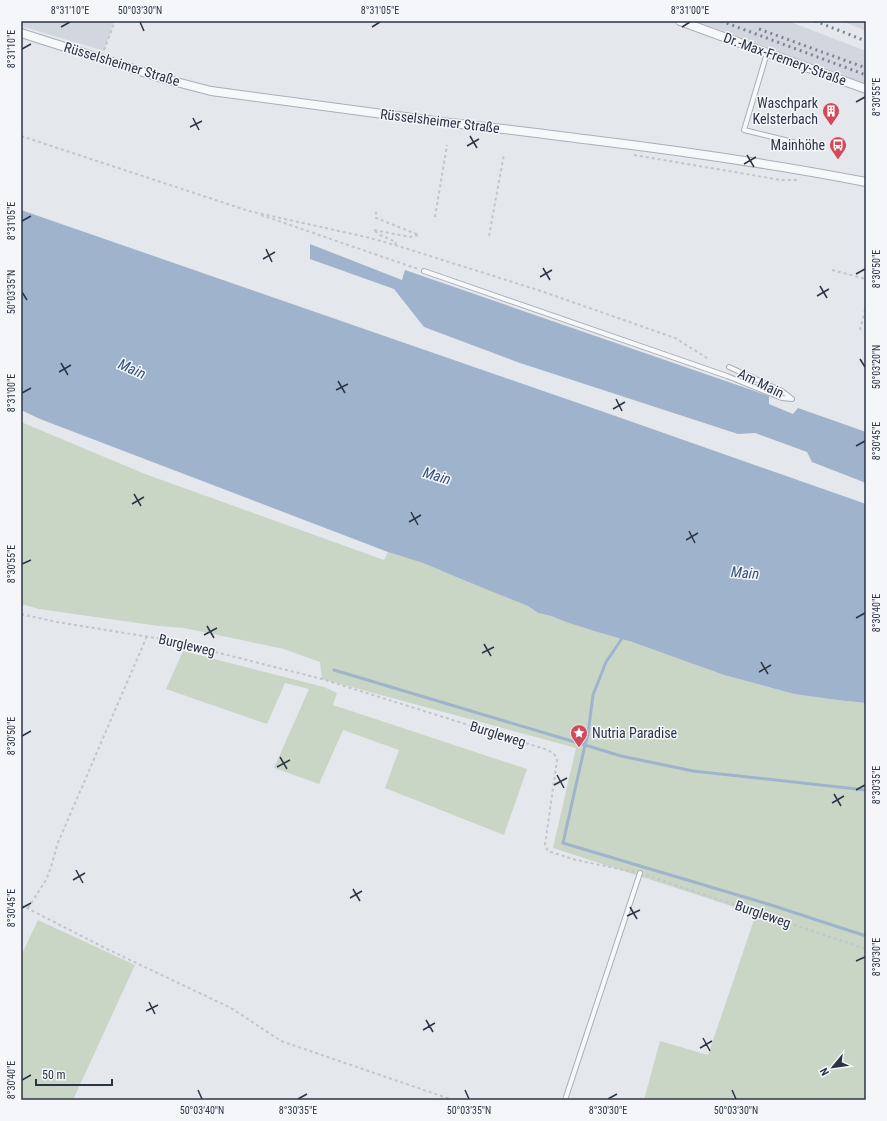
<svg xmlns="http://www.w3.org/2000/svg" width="887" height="1121" viewBox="0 0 887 1121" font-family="'Roboto Condensed',sans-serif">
<rect width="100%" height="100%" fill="#e4e7ec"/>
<path fill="#d2d6de" d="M21,21H114L104,51L21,26Z
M696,21H788L866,51V84Z
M842,21H866V31Z"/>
<path fill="#c9d6c5" d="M21,422L145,474L384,560L388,552L423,563L528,606L538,613L551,616L566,622L594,631L632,642L724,675L794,694L837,700L866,703V1100H644L660,1041L708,1055L756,914L553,848L576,748L322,679L320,662L284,649L184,628L159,626L39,609L21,604Z
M183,651L324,687L337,693L333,705L527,769L504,835L385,788L399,750L343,730L319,784L274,768L309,689L285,683L267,724L166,689Z
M38,920L135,965L73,1100H21V956Z"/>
<path fill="#9fb4cc" d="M21,210L604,412L866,504V703L837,700L794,694L724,675L632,642L594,631L566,622L551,616L538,613L528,606L488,590L454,576L423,563L388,552L40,419L21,410Z
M310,244L402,280L405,270L769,396V404L793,414L798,408L866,432V483L812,462L807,452L755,433L738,434L517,362L424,327L394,289L310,259Z"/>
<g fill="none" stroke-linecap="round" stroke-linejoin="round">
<path stroke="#9fb4cc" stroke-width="3" d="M334,670L585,745L588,734L593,695L606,662L623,637
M866,790L693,771L621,756L585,745L563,843L771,905L866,936"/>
<g stroke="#a9aeb7" stroke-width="6">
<path id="service" d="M767,53L744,130L793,142
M424,271L727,376L782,398L792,399
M729,367L782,391L791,398
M565,1100L640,873"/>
</g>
<g stroke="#a9aeb7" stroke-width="10">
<path id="minor" d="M680,21L866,89
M21,33L165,79L211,91L450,123C500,128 550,135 600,141C689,152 778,165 866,182"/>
</g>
<path stroke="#c2c5cb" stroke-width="2" stroke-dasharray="3 3" stroke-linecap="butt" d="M104,50L115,21
M21,136L249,211L366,237L395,245L538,290L675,338L707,358
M634,155L781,180H799
M261,215L418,269
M435,217L447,145
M374,230L410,237L419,235L376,218V212
M375,231L380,235L396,242L395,245
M489,236L504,154
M832,270L866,279
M860,330L866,306
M21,614L57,622L168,640L322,679L548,750L555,755L557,760L545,845L548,851L576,860L634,872
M646,875L866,949
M21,905L109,950L231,1008L281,1041L453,1100
M28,908L46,880L52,864L57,845L147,636"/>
<use href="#service" stroke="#f7f8fa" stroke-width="4"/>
<use href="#minor" stroke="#f7f8fa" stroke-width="8"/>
<path stroke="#7d8696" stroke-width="3" stroke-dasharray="2 4" stroke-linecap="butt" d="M721,21L866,75
M815,21L866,41
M759,29L866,68"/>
</g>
<path fill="none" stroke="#2b3445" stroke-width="1.5" d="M140,22L144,31M61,27L70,22M372,27L380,22M682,27L690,22M22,49L31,44M856,102L865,97M193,118L199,130M190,127L202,121M470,136L477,148M467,146L479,139M747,155L754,167M744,164L756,157M22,221L31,216M266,249L272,262M263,259L275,252M543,268L550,280M856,274L865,269M540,277L552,270M820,286L827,298M22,292L27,300M817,296L829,289M860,359L865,367M61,363L68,375M59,372L71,365M338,381L345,393M336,390L348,384M22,393L31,388M616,399L622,411M613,409L625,402M856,446L865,441M134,494L141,506M132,504L144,497M411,512L418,525M409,522L421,515M689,531L695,543M686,540L698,533M22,564L31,560M856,618L865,613M207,626L214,638M204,635L217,628M484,644L491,656M482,653L494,647M761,662L768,674M759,672L771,665M22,736L31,731M280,757L287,769M277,767L290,760M557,775L564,788M554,785L567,778M856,790L865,785M834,794L841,806M832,803L844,796M76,870L83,883M73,880L85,873M353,889L360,901M350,898L362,891M630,907L637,919M22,908L31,903M627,916L640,910M856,961L865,957M149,1002L155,1014M146,1011L158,1005M426,1020L433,1032M423,1030L435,1023M703,1038L710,1051M700,1048L712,1041M22,1080L31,1075M198,1090L202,1099M465,1090L469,1099M732,1090L736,1099M298,1099L307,1094M608,1099L617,1094"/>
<defs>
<g id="building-pin" transform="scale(0.9)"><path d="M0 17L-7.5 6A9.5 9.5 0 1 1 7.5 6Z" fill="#d1495b" stroke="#f4f6f9"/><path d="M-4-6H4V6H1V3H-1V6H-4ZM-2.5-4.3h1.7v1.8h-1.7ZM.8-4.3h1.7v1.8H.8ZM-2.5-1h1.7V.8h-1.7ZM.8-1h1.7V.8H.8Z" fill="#fff"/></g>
<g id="bus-pin" transform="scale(0.9)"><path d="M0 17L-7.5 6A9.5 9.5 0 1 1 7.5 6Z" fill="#d1495b" stroke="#f4f6f9"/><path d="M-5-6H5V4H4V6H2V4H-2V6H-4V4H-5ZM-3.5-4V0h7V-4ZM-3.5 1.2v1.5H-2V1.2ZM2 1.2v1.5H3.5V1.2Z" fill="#fff"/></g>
<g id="sight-pin" transform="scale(0.9)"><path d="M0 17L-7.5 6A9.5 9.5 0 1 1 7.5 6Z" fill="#d1495b" stroke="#f4f6f9"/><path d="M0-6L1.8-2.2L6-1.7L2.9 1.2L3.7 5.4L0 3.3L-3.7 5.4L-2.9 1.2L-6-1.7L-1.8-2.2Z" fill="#fff"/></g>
</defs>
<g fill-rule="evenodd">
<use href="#building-pin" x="831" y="111"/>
<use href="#bus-pin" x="838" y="145"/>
<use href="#sight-pin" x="579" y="733"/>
</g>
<g text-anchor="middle" stroke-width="3" stroke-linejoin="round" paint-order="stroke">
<g font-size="14" fill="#2b3445" stroke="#f4f6f9">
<text transform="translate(785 59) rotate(20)" y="5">Dr.-Max-Fremery-Straße</text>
<text transform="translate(122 64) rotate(17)" y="5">Rüsselsheimer Straße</text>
<text transform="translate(440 121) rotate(7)" y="5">Rüsselsheimer Straße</text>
<text transform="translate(761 383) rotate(26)" y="5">Am Main</text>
<text transform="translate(187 645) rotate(13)" y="5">Burgleweg</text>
<text transform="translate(498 734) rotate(17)" y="5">Burgleweg</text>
<text transform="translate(763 914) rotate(19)" y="5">Burgleweg</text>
</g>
<g font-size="14" fill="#2b3445" stroke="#f4f6f9" text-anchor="end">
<text x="818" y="108">Waschpark<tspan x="818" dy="16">Kelsterbach</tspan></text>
<text x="825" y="150">Mainhöhe</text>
<text x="592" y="738" text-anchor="start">Nutria Paradise</text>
</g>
<g font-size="15" font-style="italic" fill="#34527a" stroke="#f4f6f9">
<text transform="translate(132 369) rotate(24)" y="5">Main</text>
<text transform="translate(437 476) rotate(17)" y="5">Main</text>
<text transform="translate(745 573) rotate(5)" y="5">Main</text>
</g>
</g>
<rect width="887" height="1121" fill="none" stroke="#f4f6f9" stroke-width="44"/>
<g transform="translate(833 1067) rotate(241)" stroke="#f4f6f9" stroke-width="3" paint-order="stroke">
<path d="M0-3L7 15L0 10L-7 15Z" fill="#2b3445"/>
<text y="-6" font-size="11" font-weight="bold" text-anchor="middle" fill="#2b3445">N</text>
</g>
<path d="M36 1079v6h76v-6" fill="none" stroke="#2b3445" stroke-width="2"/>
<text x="42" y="1079" font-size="12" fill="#2b3445" stroke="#f4f6f9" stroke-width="3" paint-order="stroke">50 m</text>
<rect x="22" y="22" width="843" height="1077" fill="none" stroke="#2b3445" stroke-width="1.5"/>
<g font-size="10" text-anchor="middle" fill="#2b3445">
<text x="70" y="14">8°31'10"E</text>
<text x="140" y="14">50°03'30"N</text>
<text x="380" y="14">8°31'05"E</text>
<text x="690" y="14">8°31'00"E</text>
<text transform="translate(11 49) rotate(-90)" y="4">8°31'10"E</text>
<text transform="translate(876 97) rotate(-90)" y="4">8°30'55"E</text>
<text transform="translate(11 221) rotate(-90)" y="4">8°31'05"E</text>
<text transform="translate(876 269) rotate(-90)" y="4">8°30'50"E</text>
<text transform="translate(11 292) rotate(-90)" y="4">50°03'35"N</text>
<text transform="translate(876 367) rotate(-90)" y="4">50°03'20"N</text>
<text transform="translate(11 393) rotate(-90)" y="4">8°31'00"E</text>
<text transform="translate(876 441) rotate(-90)" y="4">8°30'45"E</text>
<text transform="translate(11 564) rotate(-90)" y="4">8°30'55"E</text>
<text transform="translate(876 613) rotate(-90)" y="4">8°30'40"E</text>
<text transform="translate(11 736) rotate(-90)" y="4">8°30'50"E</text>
<text transform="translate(876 785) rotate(-90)" y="4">8°30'35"E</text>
<text transform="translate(11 908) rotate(-90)" y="4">8°30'45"E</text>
<text transform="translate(876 957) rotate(-90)" y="4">8°30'30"E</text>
<text transform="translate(11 1080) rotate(-90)" y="4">8°30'40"E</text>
<text x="202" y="1114">50°03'40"N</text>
<text x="298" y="1114">8°30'35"E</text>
<text x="469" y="1114">50°03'35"N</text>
<text x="608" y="1114">8°30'30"E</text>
<text x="736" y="1114">50°03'30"N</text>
</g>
</svg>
